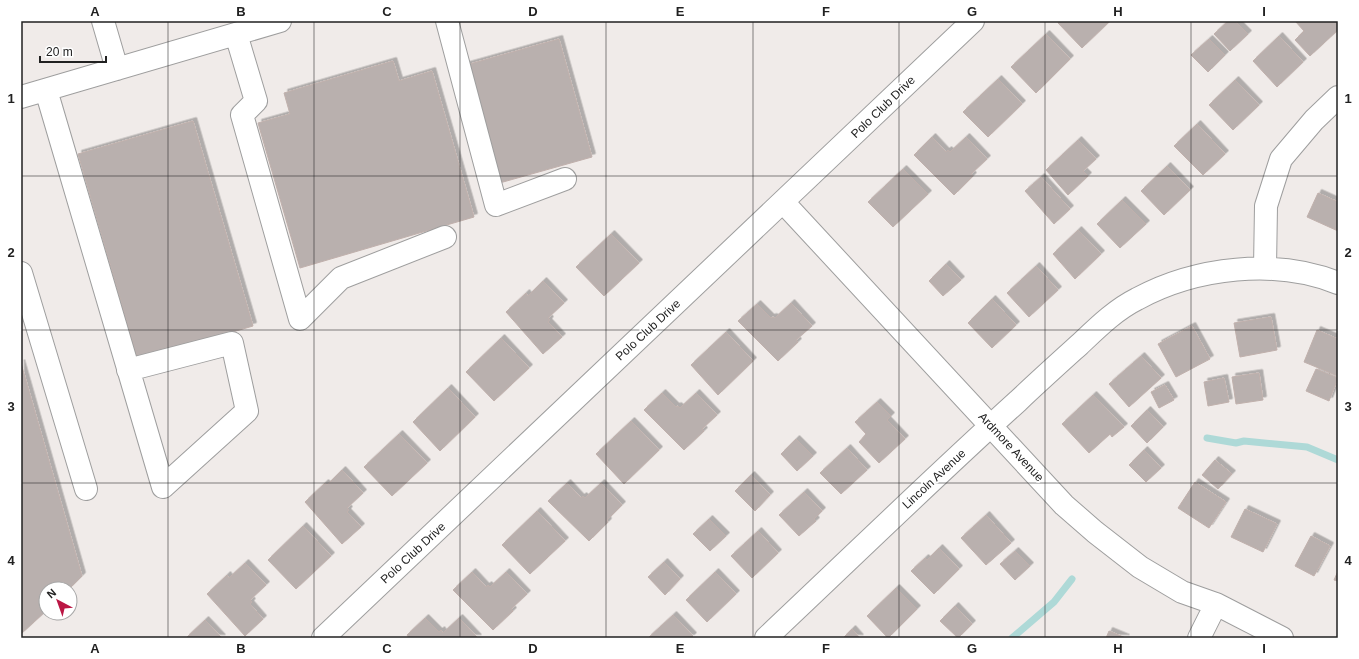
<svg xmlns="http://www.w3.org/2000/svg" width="1359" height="659" viewBox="0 0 1359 659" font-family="Helvetica,sans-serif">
<defs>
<filter id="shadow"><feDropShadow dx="3.5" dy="-3.5" stdDeviation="0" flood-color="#0004"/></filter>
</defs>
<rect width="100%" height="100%" fill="#f0ebe9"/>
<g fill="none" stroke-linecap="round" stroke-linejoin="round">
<path stroke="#aed9d7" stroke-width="7" d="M1207,438L1236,443L1244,441L1307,447L1338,460
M1012,638L1054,602L1072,579"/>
</g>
<path fill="#b9b0ae" stroke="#c0b0ac" filter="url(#shadow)" d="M1059,21H1110L1082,48L1058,23Z
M1228,21H1235L1248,34L1230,51L1214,34Z
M1295,21H1338V30L1310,56L1295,40L1304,31Z
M1046,34L1070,59L1036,93L1011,67Z
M1279,36L1303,62L1277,87L1253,61Z
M559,39L592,157L496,184L463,66Z
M1209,39L1225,55L1208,72L1191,55Z
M393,61L399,81L432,71L474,217L300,268L258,123L290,114L284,93Z
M998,79L1022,104L988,137L963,112Z
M1235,80L1259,105L1233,130L1209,105Z
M193,121L253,326L138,360L78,154Z
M1197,124L1225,154L1203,175L1174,146Z
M932,137L946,152L948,150L950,152L966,137L987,159L971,174L973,176L954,195L914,155Z
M1078,140L1096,159L1083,171L1088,176L1068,195L1046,170Z
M1167,166L1190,190L1164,215L1141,191Z
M903,169L928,194L893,227L868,202Z
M1041,177L1070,209L1054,224L1025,191Z
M1318,193L1338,202V231L1307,217Z
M1122,200L1146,224L1120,248L1097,224Z
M1078,230L1101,254L1075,279L1053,254Z
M611,234L639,263L604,296L576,267Z
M946,264L961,280L943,296L929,281Z
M1036,266L1058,290L1029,317L1007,293Z
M543,281L564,303L548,318L550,320L548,322L562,337L543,354L506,312L526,293L528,296Z
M992,299L1016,325L992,348L968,323Z
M791,303L812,326L796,340L798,342L778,361L738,321L757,304L771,318L773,317L775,318Z
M1271,317L1277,350L1240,357L1234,323Z
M1192,326L1210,359L1176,377L1158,344Z
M1317,330L1338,339V376L1304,362Z
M726,332L753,361L718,395L691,365Z
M501,338L529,368L494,401L466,372Z
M1141,356L1161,378L1129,407L1109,384Z
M21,363L82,576L69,589H46V611L21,634Z
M1316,369L1338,378L1329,401L1306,391Z
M1259,373L1263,400L1236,404L1232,377Z
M1224,378L1229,402L1208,406L1204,382Z
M1165,385L1174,400L1159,408L1151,392Z
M448,388L475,417L440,451L413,422Z
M662,393L676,407L678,406L680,408L696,393L717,415L702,429L704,431L684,450L644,410Z
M1093,395L1124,427L1112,437L1110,434L1089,453L1062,424Z
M877,402L891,416L887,420L905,439L879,463L859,442L866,434L855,422Z
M1147,410L1163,427L1147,443L1131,426Z
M631,421L659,450L624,484L596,454Z
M399,434L427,463L392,496L364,467Z
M796,439L813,456L797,471L781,454Z
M847,448L867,470L841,494L820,473Z
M1144,450L1161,468L1146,482L1129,465Z
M1215,460L1232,474L1218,489L1202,475Z
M342,470L363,493L347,508L349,510L347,512L361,527L342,544L305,502L325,483L327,485Z
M751,475L770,495L755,511L735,491Z
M1195,482L1226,502L1209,528L1178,508Z
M567,483L581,498L583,496L585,498L601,483L622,505L607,520L608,522L589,541L548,501Z
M804,492L822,511L814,519L816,521L799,536L779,515Z
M1245,509L1277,524L1263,552L1231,537Z
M537,511L565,541L530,574L502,545Z
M986,515L1011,543L986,565L961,538Z
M709,519L726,536L710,551L693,534Z
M303,526L331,556L296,589L268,560Z
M758,531L778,553L752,578L731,556Z
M1311,536L1330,546L1314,576L1295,566Z
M939,548L959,569L934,594L911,571L925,558L927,560Z
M1015,551L1030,566L1015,580L1000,564Z
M664,562L680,579L665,595L648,577Z
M245,563L266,585L250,600L252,602L250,604L263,619L245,636L207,594L227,575L229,578Z
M1338,571V581L1334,580Z
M472,572L486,587L488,585L490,587L506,572L527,594L511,609L513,611L493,630L453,590Z
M715,572L736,594L707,622L686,600Z
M896,588L917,609L888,638L867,616Z
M955,606L972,624L958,638L940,621Z
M673,615L693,636L691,638H648Z
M425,618L439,632L441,630L443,633L459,618L478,638H409L407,635Z
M205,620L222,638H186Z
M852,629L860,638H843Z
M1109,631L1126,638H1106Z"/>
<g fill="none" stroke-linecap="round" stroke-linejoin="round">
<g stroke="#9e9e9e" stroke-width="24">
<path id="minor" d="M103,21L117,69
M447,21L496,205L565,179
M236,34L256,101L242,115L300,319L341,278L445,237
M46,90L163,487L247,411L232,343L128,370
M21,97L280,21
M783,202L1064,505L1095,532L1140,567L1182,592L1216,604L1282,638
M1265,268L1266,206L1281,159L1314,120L1338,97
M21,273L86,489
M323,638L973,21
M766,638C850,559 933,478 1018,401C1038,382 1058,364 1079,345C1097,328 1115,310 1137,299C1196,267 1276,258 1338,283
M1199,638L1216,604"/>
</g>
<use href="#minor" stroke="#fff" stroke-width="22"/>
</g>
<path fill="none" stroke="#212121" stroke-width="1" stroke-opacity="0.55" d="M168,21V638M314,21V638M460,21V638M606,21V638M753,21V638M899,21V638M1045,21V638M1191,21V638M21,176H1338M21,330H1338M21,483H1338"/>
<g text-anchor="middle" stroke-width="3.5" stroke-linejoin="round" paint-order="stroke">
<g font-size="12" fill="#212121" stroke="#fff">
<text transform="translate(883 107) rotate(-44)" y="4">Polo Club Drive</text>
<text transform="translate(648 330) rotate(-43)" y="4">Polo Club Drive</text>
<text transform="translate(1011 447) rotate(47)" y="4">Ardmore Avenue</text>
<text transform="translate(934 479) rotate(-43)" y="4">Lincoln Avenue</text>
<text transform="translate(413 553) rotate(-43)" y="4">Polo Club Drive</text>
</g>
</g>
<rect width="1359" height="659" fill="none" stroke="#ffffff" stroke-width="44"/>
<g transform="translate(58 601) rotate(319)"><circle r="19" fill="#ffffff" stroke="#a6a6a6"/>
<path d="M0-3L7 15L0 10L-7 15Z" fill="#bb1644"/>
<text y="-6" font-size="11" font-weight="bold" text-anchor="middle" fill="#212121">N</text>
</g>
<path d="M40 56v6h66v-6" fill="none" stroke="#212121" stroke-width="2"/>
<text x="46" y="56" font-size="12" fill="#212121" stroke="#ffffff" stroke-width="3" paint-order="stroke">20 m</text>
<rect x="22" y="22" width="1315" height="615" fill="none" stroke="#212121" stroke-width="1.5"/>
<g font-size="13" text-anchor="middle" font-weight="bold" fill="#212121">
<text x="95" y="16">A</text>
<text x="241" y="16">B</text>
<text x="387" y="16">C</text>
<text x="533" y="16">D</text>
<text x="680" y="16">E</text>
<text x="826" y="16">F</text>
<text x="972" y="16">G</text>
<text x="1118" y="16">H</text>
<text x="1264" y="16">I</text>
<text x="11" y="103">1</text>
<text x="1348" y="103">1</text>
<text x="11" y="257">2</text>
<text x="1348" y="257">2</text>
<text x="11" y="411">3</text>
<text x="1348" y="411">3</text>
<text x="11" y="565">4</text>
<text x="1348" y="565">4</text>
<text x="95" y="653">A</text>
<text x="241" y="653">B</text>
<text x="387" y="653">C</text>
<text x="533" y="653">D</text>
<text x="680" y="653">E</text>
<text x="826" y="653">F</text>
<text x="972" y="653">G</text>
<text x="1118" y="653">H</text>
<text x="1264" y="653">I</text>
</g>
</svg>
